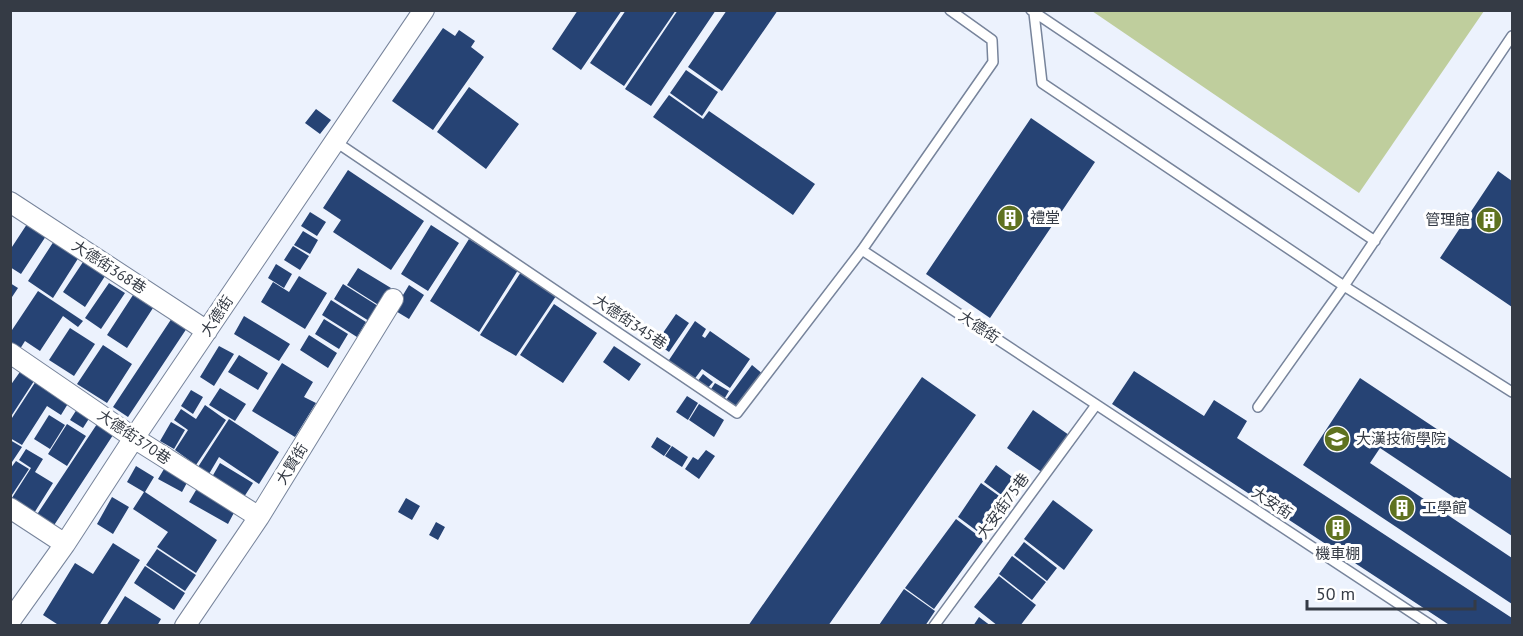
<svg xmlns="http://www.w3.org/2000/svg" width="1523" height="636" viewBox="0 0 1523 636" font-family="'PT Sans','Noto Sans TC',sans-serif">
<rect width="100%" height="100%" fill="#ecf2fd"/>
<path fill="#bfce9d" d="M1092,11H1484L1359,193Z"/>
<path fill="#264374" d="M578,10H622L581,70L552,49Z
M626,10H676L624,86L590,63Z
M678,10H716L651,106L625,89Z
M727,10H778L722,91L688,67Z
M443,28L455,36L459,30L475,41L471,47L484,57L433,130L392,101Z
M686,70L718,92L702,116L670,93Z
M469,87L519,124L486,169L437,132Z
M669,95L703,119L709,111L815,184L793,215L653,117Z
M316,109L331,120L320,134L305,123Z
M1031,118L1095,162L990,318L926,274Z
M348,170L424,221L391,270L333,232L341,220L323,208Z
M1498,171L1512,181V307L1440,258Z
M310,212L326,222L317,236L301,226Z
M29,221L48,233L21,274L10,267V250Z
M431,225L459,243L428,291L401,274Z
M303,231L318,240L310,254L294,245Z
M469,239L518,270L479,332L430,301Z
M54,241L79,257L53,298L28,281Z
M293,246L309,256L300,270L284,260Z
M85,259L107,273L85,307L63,292Z
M276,264L292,274L284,288L268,278Z
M358,268L391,288L380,306L347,285Z
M521,272L556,296L516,356L480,335Z
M299,276L327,293L305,329L261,302L273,282L289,292Z
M10,283L18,288L10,300Z
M109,283L125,293L101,329L85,318Z
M343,284L378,306L369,321L334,299Z
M409,285L424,295L409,319L394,310Z
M38,291L83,321L78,327L63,316L40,351L25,341L20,349L10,343V333Z
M133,295L153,308L127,348L107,335Z
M331,300L366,322L357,337L322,315Z
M554,304L597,333L563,383L520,355Z
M676,314L689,323L669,352L656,343Z
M244,316L290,344L279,361L234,334Z
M172,318L187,328L128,417L113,407Z
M324,319L348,334L339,349L315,334Z
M695,321L706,329L702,336L705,338L710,331L750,359L730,388L702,369L693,381L667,363Z
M70,328L95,344L74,376L49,360Z
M309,335L337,353L328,368L300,350Z
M103,345L132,364L107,403L77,384Z
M219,346L234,354L214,386L200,377Z
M614,346L641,364L629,381L603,362Z
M239,355L268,373L258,390L228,372Z
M282,363L313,382L304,397L316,403L295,437L252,411Z
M752,365L764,375L738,410L726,400Z
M22,369L36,378L10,418V386Z
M1134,371L1204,416L1214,400L1247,421L1237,438L1512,618V626H1451L1112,404Z
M703,374L713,382L707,389L697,382Z
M922,377L976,415L828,626H748Z
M1360,378L1512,479V536L1380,448L1370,463L1512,558V604L1303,465Z
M36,381L69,402L61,415L47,406L22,445L10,438V421Z
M715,383L729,391L723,401L709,392Z
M220,388L246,404L235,421L209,405Z
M191,390L203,397L193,414L181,406Z
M687,396L698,403L688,420L676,412Z
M699,404L724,420L714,437L689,420Z
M205,405L226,420L196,465L175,450L188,430L174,420L181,409L196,419Z
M77,409L90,417L83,428L70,420Z
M1033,410L1069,435L1043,473L1007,448Z
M49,415L65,425L50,449L34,439Z
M229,419L279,452L259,484L219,457L209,474L198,467Z
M99,421L115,432L49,533L32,522Z
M171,422L185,430L174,449L160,441Z
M67,424L86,436L67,466L48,454Z
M657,437L671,446L664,456L651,447Z
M10,440L22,447L10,465Z
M672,446L688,457L682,467L665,456Z
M26,449L43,459L35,472L53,483L31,518L10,501L31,468L19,460Z
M706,450L715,456L699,479L685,469L693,457L698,460Z
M16,461L29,469L10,498V469Z
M220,463L253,483L244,497L212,477Z
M167,464L190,477L182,492L158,479Z
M996,465L1023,485L1011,502L984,482Z
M136,466L154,477L145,492L217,540L196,573L157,547L168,532L133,509L144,492L127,482Z
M981,483L1009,503L985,537L958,517Z
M199,485L237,507L228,524L189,502Z
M112,497L129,507L113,534L97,524Z
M406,498L420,506L412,520L398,512Z
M1053,500L1093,530L1064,570L1024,539Z
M956,519L984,540L934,609L905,588Z
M436,522L445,527L438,540L429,535Z
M1024,542L1057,568L1047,581L1014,555Z
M113,543L140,560L99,626H60L43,615L75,563L93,574Z
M157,549L196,575L185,591L146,565Z
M1012,556L1046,582L1032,600L999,574Z
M145,566L185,593L174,610L134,583Z
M999,576L1036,605L1020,626H998L974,607Z
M904,589L935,611L925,626H880L879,625Z
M125,596L161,619L157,626H106Z
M979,617L991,626H973Z"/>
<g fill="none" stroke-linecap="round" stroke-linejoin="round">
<g stroke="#77849b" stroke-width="12">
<path id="service" d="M1031,10L1375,241
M1035,10L1034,13L1042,83L1344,286L1258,407
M1512,36L1344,286L1512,392
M336,142L737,413L862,250L993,62L992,40L950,10
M862,250L1432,626
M934,626L1096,405"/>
</g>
<g stroke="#77849b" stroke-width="22">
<path id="minor" d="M10,202L207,331
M10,353L134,438L259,517
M10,508L65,544
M10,621L65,544L134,438L424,10
M185,626L259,517L393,299"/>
</g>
<use href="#service" stroke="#fff" stroke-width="9"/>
<use href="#minor" stroke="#fff" stroke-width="20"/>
</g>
<defs>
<g id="building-disc" transform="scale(1.35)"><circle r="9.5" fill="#5f7220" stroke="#fff"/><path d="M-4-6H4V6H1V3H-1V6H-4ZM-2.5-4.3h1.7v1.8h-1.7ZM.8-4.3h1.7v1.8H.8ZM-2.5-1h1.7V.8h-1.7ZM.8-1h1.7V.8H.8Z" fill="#fff"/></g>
<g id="university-disc" transform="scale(1.35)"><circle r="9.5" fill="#5f7220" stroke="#fff"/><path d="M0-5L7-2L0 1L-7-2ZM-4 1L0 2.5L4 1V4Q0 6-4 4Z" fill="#fff"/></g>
</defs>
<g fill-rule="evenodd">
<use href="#building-disc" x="1010" y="218"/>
<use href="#building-disc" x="1489" y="220"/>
<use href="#university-disc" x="1337" y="439"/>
<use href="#building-disc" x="1402" y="508"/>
<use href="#building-disc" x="1338" y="528"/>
</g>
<g text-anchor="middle" stroke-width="6" stroke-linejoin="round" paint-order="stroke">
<g font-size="15" fill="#353b45" stroke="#fff" text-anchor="start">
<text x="1030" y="223">禮堂</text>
<text x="1470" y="225" text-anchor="end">管理館</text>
<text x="1356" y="444">大漢技術學院</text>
<text x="1422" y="513">工學館</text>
<text x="1338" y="559" text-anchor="middle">機車棚</text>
</g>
<g font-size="15" fill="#353b45" stroke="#fff">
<text transform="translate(109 267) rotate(33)" y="5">大德街368巷</text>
<text transform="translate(217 316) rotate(-56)" y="5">大德街</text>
<text transform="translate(630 322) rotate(34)" y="5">大德街345巷</text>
<text transform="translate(979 327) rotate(34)" y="5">大德街</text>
<text transform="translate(134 437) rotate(34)" y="5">大德街370巷</text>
<text transform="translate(292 464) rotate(-58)" y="5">大賢街</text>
<text transform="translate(1272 503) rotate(33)" y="5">大安街</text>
<text transform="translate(1003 506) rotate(-54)" y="5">大安街75巷</text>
</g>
</g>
<rect width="1523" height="636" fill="none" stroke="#353b45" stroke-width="24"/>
<path d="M1307 600v9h168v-9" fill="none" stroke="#353b45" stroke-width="3"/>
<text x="1316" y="600" font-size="18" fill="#353b45" stroke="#ffffff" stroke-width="4.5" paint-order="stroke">50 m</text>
</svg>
